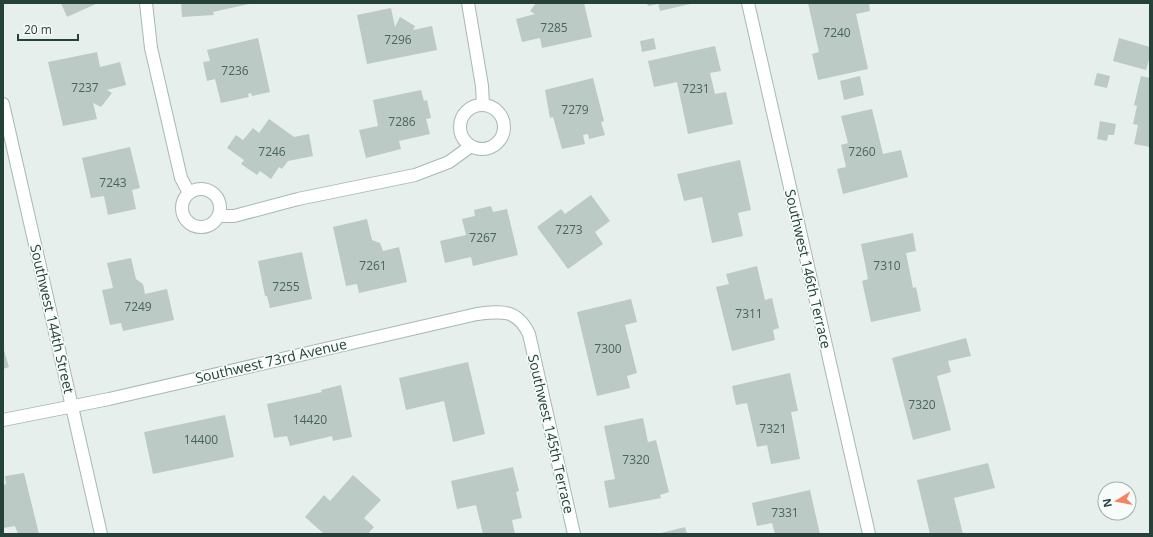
<svg xmlns="http://www.w3.org/2000/svg" width="1153" height="537" viewBox="0 0 1153 537" font-family="'Open Sans',sans-serif">
<rect width="100%" height="100%" fill="#e6efeb"/>
<path fill="#bbcac4" d="M61,3H98L67,17Z
M181,3H249V4L213,12L214,15L182,17Z
M536,3H584L592,37L542,48L540,38L522,42L516,19L535,14L530,11Z
M647,3H658V4L648,6Z
M658,3H690V4L660,11Z
M808,3H869L870,11L856,14L868,69L818,80L812,54L819,52Z
M391,8L395,27L400,17L415,26L413,30L432,26L437,50L367,64L357,15Z
M258,38L270,92L252,96L251,93L248,94L249,97L221,103L215,79L207,81L203,62L210,61L207,50Z
M654,38L656,49L642,52L640,41Z
M1119,38L1150,47V57L1146,70L1113,61Z
M715,46L721,71L710,73L715,94L726,92L733,124L688,134L677,82L654,87L648,61Z
M97,52L100,67L120,62L126,85L107,90L112,93L101,107L93,103L97,119L63,126L48,62Z
M1097,73L1110,76L1107,88L1094,85Z
M860,76L864,95L844,100L840,81Z
M1141,76L1150,78V147L1134,144L1138,125L1133,124L1137,106L1134,105Z
M593,78L604,121L601,122L605,135L589,139L588,134L583,135L585,144L562,149L553,117L550,118L545,90Z
M421,90L424,101L427,100L431,118L426,119L430,134L399,141L401,149L366,158L359,130L378,126L373,100Z
M872,109L883,154L901,150L908,177L843,194L837,169L846,167L841,145L848,143L841,116Z
M269,119L294,137L309,134L313,156L288,161L282,169L279,167L271,179L260,171L257,175L241,164L244,160L227,148L236,135L243,140L253,128L259,133Z
M1100,121L1116,124L1114,135H1108L1107,141L1097,139Z
M130,147L140,188L132,190L136,209L108,215L104,196L91,198L82,158Z
M740,160L751,210L738,213L743,236L712,243L702,197L684,201L677,174Z
M591,195L610,221L595,232L603,244L568,269L537,227L561,209L565,214Z
M491,206L493,212L507,209L518,255L473,266L471,257L445,263L440,241L466,235L462,219L475,216L474,210Z
M367,219L372,240L380,243L383,251L399,247L407,282L359,293L357,284L346,286L333,227Z
M913,233L916,251L906,253L913,288L916,287L921,311L871,322L862,281L868,279L861,244Z
M302,252L312,299L270,308L267,296H265L258,261Z
M131,258L136,279L143,284L145,294L167,289L174,320L123,331L121,323L110,325L102,290L113,288L107,263Z
M757,266L765,300L772,298L779,328L773,330L775,340L732,351L716,287L729,284L726,274Z
M631,299L637,322L625,325L637,373L627,376L630,388L597,396L577,312Z
M966,338L971,356L948,361L951,372L937,376L951,430L913,440L892,358Z
M3,347L9,367L3,369Z
M468,362L485,434L453,442L444,401L406,410L399,378Z
M790,373L798,411L791,412L800,459L771,464L767,445L757,447L747,403L736,405L732,386Z
M341,385L352,437L333,441L332,436L290,446L287,436L274,438L267,404L322,392L321,390Z
M225,415L234,457L153,474L144,432Z
M643,418L648,442L656,440L669,492L660,495L661,498L609,508L604,481L615,479L604,426Z
M988,463L995,488L954,498L963,534H930L917,480Z
M513,467L519,491L516,492L522,518L512,520L515,534H483L476,505L457,509L451,481Z
M24,473L39,534H18L15,526L3,528V485L6,484L5,476Z
M353,475L381,500L364,518L374,527L368,534H324L305,517L324,495L330,501Z
M810,490L820,534H775L772,523L757,526L752,503Z
M685,527L687,534H661V533Z"/>
<g fill="none" stroke-linecap="round" stroke-linejoin="round">
<g stroke="#a8b8b2" stroke-width="14">
<path id="minor" d="M146,3L151,48L181,178L189,193
M468,3L482,86L483,105
M748,3L869,534
M460 127a22 22 0 1 1 44 0a22 22 0 1 1-44 0Z
M182 208a19 19 0 1 1 38 0a19 19 0 1 1-38 0Z
M219,216H234L298,199L415,175L449,162L471,146
M3,420L109,399L477,314C502,311 517,309 529,334L574,534"/>
</g>
<g stroke="#a8b8b2" stroke-width="14">
<path id="tertiary" d="M3,104L101,534"/>
</g>
<use href="#minor" stroke="#fff" stroke-width="12"/>
<use href="#tertiary" stroke="#fff" stroke-width="12"/>
</g>
<g text-anchor="middle" stroke-width="3.5" stroke-linejoin="round" paint-order="stroke">
<g font-size="12" fill="#4a645c">
<text x="554" y="32">7285</text>
<text x="837" y="37">7240</text>
<text x="398" y="44">7296</text>
<text x="235" y="75">7236</text>
<text x="85" y="92">7237</text>
<text x="696" y="93">7231</text>
<text x="575" y="114">7279</text>
<text x="402" y="126">7286</text>
<text x="272" y="156">7246</text>
<text x="862" y="156">7260</text>
<text x="113" y="187">7243</text>
<text x="569" y="234">7273</text>
<text x="483" y="242">7267</text>
<text x="373" y="270">7261</text>
<text x="887" y="270">7310</text>
<text x="286" y="291">7255</text>
<text x="138" y="311">7249</text>
<text x="749" y="318">7311</text>
<text x="608" y="353">7300</text>
<text x="922" y="409">7320</text>
<text x="310" y="424">14420</text>
<text x="773" y="433">7321</text>
<text x="201" y="444">14400</text>
<text x="636" y="464">7320</text>
<text x="785" y="517">7331</text>
</g>
<g font-size="14" fill="#24423a" stroke="#f7fbf9">
<text transform="translate(808 269) rotate(77)" y="5">Southwest 146th Terrace</text>
<text transform="translate(52 319) rotate(77)" y="5">Southwest 144th Street</text>
<text transform="translate(271 361) rotate(-13)" y="5">Southwest 73rd Avenue</text>
<text transform="translate(551 434) rotate(77)" y="5">Southwest 145th Terrace</text>
</g>
</g>
<rect width="1153" height="537" fill="none" stroke="#24423a" stroke-width="8"/>
<g transform="translate(1117 501) rotate(259)"><circle r="19" fill="#f7fbf9" stroke="#a3b1ad"/>
<path d="M0-3L7 15L0 10L-7 15Z" fill="#f4845f"/>
<text y="-6" font-size="11" font-weight="bold" text-anchor="middle" fill="#24423a">N</text>
</g>
<path d="M18 34v6h60v-6" fill="none" stroke="#24423a" stroke-width="2"/>
<text x="24" y="34" font-size="12" fill="#24423a" stroke="#f7fbf9" stroke-width="3" paint-order="stroke">20 m</text>
</svg>
